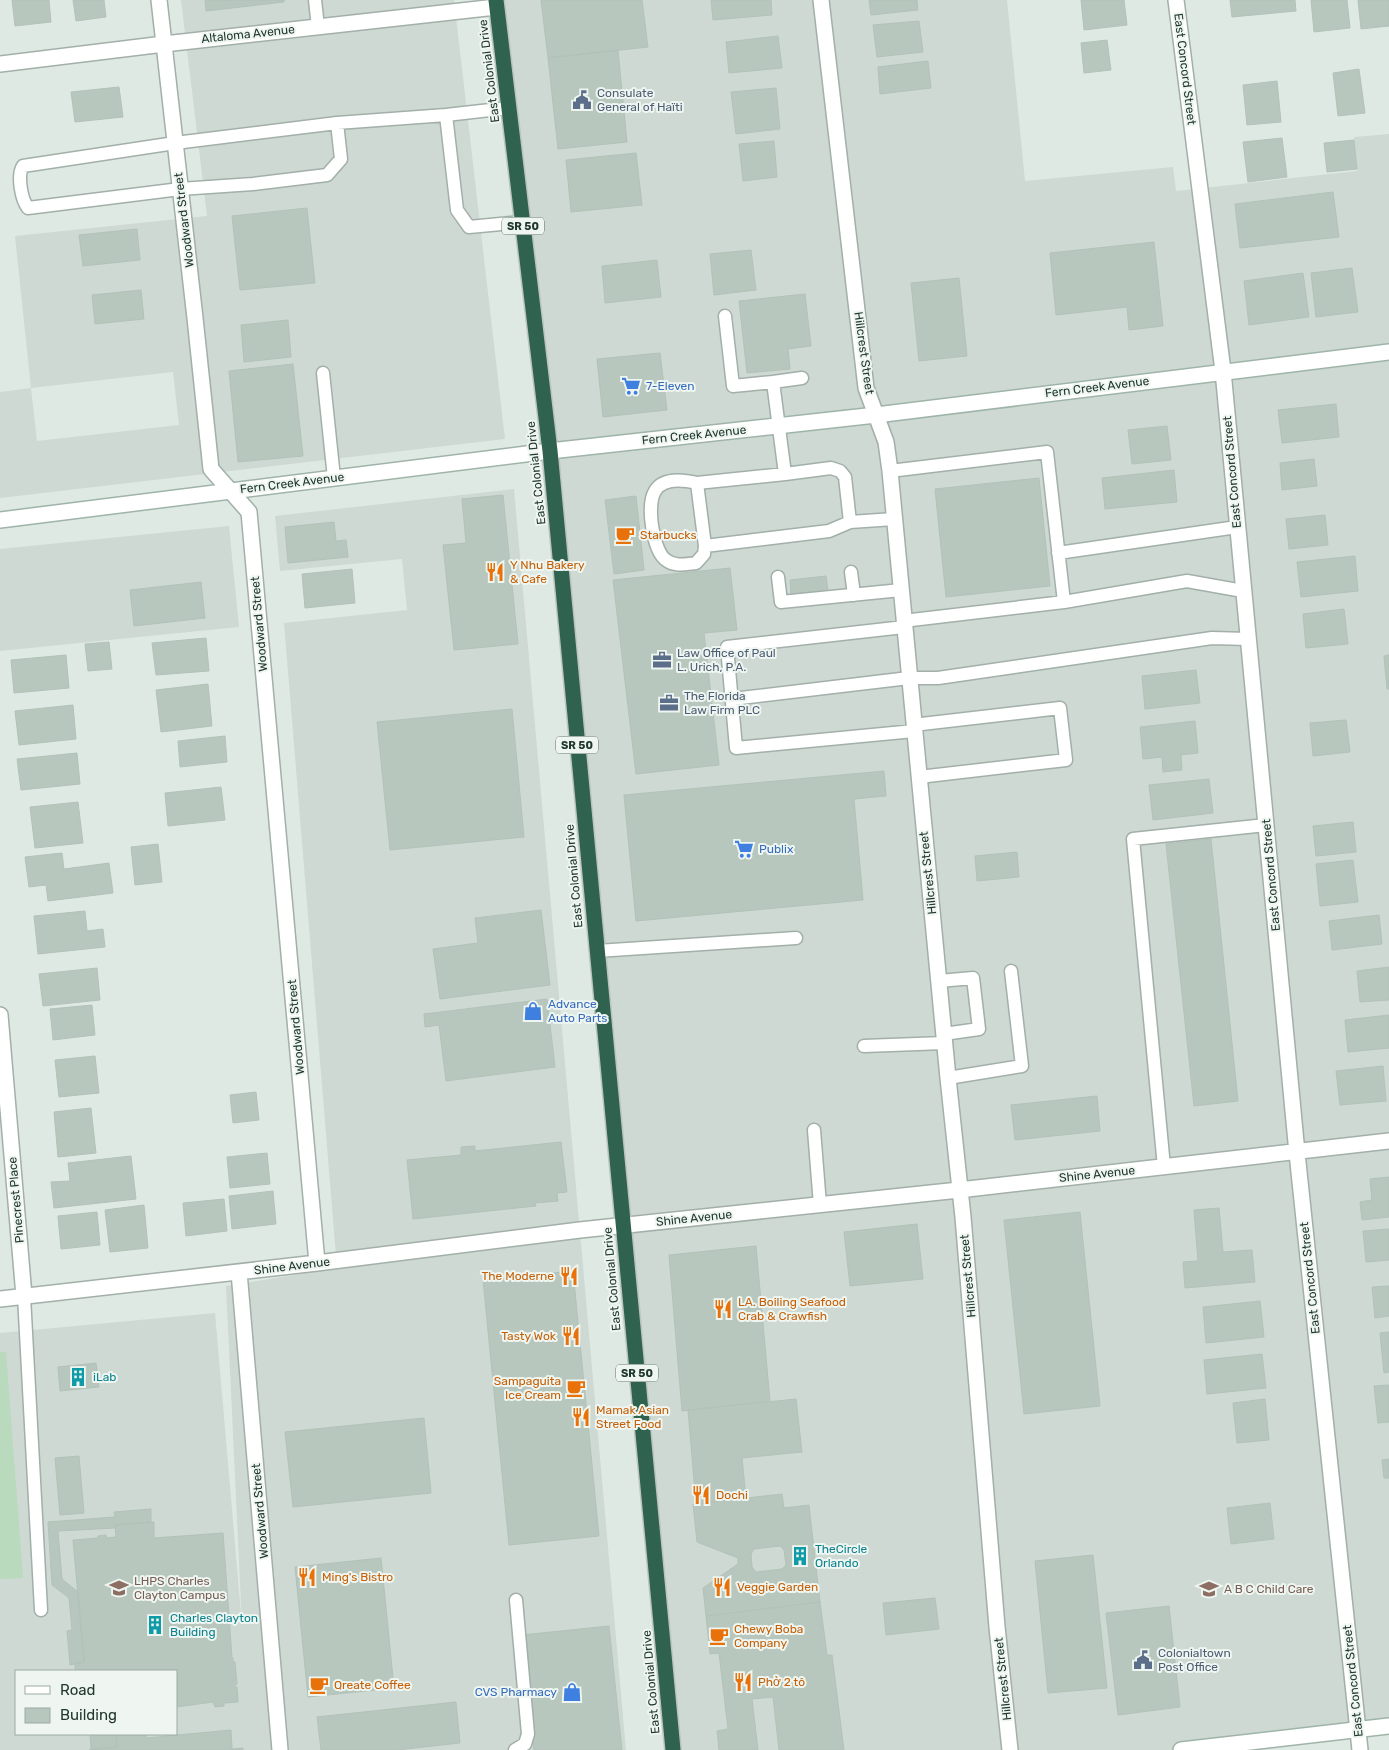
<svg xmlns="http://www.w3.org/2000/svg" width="1389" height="1750" viewBox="0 0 1389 1750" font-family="Rubik,sans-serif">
<rect width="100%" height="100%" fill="#dfe9e3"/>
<path fill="#cdd9d2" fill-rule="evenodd" d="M181,0H454L505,439L0,498V392L31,388L15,236L207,216ZM173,372L179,425L37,441L31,388Z
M498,0H1007L1025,181L1173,167L1176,191L1357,171L1354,137L1389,134V1725L1175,1750H671Z
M514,489L626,1750H0V1333L215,1313L242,1625L226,1286L337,1268L284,623L407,610L402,559L280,571L275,516ZM16,1671H176V1734H16Z
M229,526L239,627L0,651V549Z"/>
<path fill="#b9dabc" d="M0,1352H6L23,1578L0,1579Z"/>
<path fill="#b7c7be" stroke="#b2c2b9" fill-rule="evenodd" d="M12,0H49L51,22L15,26Z
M73,0H104L106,17L76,21Z
M205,0H284V2L206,11Z
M541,0H642L648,47L548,58Z
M711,0H771L772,15L713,20Z
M869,0H917L918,10L871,15Z
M1081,0H1124L1127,25L1084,30Z
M1230,0H1295L1296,11L1232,17Z
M1311,0H1347L1350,28L1314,32Z
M1358,0H1389V26L1361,29Z
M919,21L923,52L877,57L873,25Z
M778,36L782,68L729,73L726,42Z
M1107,40L1111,70L1084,73L1081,43Z
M618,50L627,142L558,149L548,58Z
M928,61L931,88L880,94L878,67Z
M1359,69L1365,113L1338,116L1333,73Z
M1277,81L1281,122L1247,125L1243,85Z
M119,87L123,117L75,122L71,92Z
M776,88L780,129L736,134L731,92Z
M1282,138L1287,177L1248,182L1243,142Z
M1354,140L1357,169L1327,172L1324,143Z
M774,141L777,177L743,181L739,144Z
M636,153L642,205L571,212L566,160Z
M1333,192L1339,237L1240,248L1235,204Z
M307,208L315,283L240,290L232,216Z
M137,229L140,260L83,266L79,235Z
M1154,242L1163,326L1129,330L1127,307L1056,315L1050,253Z
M751,250L756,290L714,295L710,254Z
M657,260L661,297L605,303L602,266Z
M1352,268L1358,312L1316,317L1311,273Z
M1303,273L1309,317L1249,325L1244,281Z
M959,278L967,356L919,361L911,283Z
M141,290L144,319L95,324L92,295Z
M805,294L811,346L788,349L790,369L747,373L739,301Z
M288,320L291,357L244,362L241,325Z
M660,353L667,410L603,417L597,359Z
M293,364L303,456L238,462L229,371Z
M1336,404L1339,437L1282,443L1278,410Z
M1167,426L1171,460L1132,464L1128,430Z
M1314,459L1317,486L1282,490L1280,463Z
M1174,470L1177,502L1105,509L1102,478Z
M1039,478L1050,586L946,597L935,489Z
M503,495L518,644L454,650L443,545L466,543L462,499Z
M636,496L644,570L614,574L605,500Z
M1325,515L1328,545L1289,549L1286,519Z
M334,522L336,541L346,540L348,557L288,563L285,527Z
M1355,556L1358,591L1301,597L1297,562Z
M730,568L737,630L704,633L719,765L636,774L613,580Z
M352,569L355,603L305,608L302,574Z
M826,576L828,591L791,595L790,580Z
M201,582L205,618L134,626L130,590Z
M1344,609L1348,644L1306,648L1303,614Z
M206,638L209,671L156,675L152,643Z
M109,642L112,669L88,671L85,644Z
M66,655L69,688L14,693L11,660Z
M1389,655V689H1387L1384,656Z
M1196,670L1200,703L1145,709L1142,676Z
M208,684L212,726L161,732L156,690Z
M73,705L76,739L19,745L15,711Z
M512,709L524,837L390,850L377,722Z
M1346,720L1350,752L1313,756L1310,723Z
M1195,721L1198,753L1181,755L1182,770L1163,772L1162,757L1143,759L1140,727Z
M225,736L227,762L180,767L178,741Z
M77,753L80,784L21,790L17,759Z
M884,771L886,796L854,799L863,900L636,921L624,795Z
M1209,779L1213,813L1153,820L1149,785Z
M221,787L225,820L168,826L165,793Z
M78,802L83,843L35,848L30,807Z
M1353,822L1356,852L1316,856L1313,826Z
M1211,839L1238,1101L1194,1106L1166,844Z
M158,844L162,882L135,885L131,847Z
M1017,852L1019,877L977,881L975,856Z
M62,853L64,869L109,863L113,893L48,901L46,885L29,887L25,857Z
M1353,860L1358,902L1320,906L1316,864Z
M541,910L550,985L440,999L433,949L478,943L475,918Z
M85,911L87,931L103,929L105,947L38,954L34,916Z
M1379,915L1382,944L1332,950L1329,921Z
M1389,967V1000L1360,1002L1357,971Z
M97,968L100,1000L43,1006L39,974Z
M547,999L555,1067L446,1081L439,1025L425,1027L424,1014Z
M92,1005L95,1035L53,1040L50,1009Z
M1389,1015V1048L1348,1052L1345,1020Z
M95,1056L99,1093L59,1097L55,1060Z
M1383,1066L1386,1101L1340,1105L1336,1071Z
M256,1092L259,1120L233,1123L230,1095Z
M1097,1096L1100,1131L1015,1140L1011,1105Z
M91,1108L96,1153L58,1157L54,1112Z
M561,1142L567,1192L557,1193L558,1201L535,1203L536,1206L413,1219L407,1160L461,1155V1147L475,1146V1151Z
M267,1153L270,1184L230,1188L227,1157Z
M131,1156L136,1199L54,1208L51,1182L70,1181L68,1163Z
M1389,1177V1217L1362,1220L1360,1202L1372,1200L1370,1179Z
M273,1191L276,1224L232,1229L229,1196Z
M224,1199L227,1231L186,1236L183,1203Z
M144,1205L148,1248L110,1252L105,1210Z
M1219,1208L1223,1252L1252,1250L1255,1282L1185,1288L1183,1262L1198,1261L1194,1210Z
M97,1212L100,1245L61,1249L58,1216Z
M1080,1212L1100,1406L1024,1414L1004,1220Z
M917,1224L923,1279L850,1286L844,1232Z
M1389,1229V1260L1366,1262L1363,1231Z
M756,1246L770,1401L682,1411L669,1255Z
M573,1271L599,1536L509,1545L483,1280Z
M1389,1286V1316L1375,1318L1372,1287Z
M1260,1301L1264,1337L1206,1343L1203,1307Z
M1389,1332V1372L1384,1373L1380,1333Z
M1262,1354L1266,1388L1207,1394L1204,1360Z
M96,1363L99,1387L60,1391L58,1367Z
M1389,1385V1422L1378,1423L1374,1386Z
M796,1399L802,1452L742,1458L746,1498L696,1504L688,1410Z
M1265,1399L1269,1440L1237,1443L1233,1403Z
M424,1418L431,1493L293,1507L285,1432Z
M79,1456L84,1513L60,1515L55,1458Z
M1389,1459V1478H1384L1382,1460Z
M782,1494L784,1508L809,1505L820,1602L706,1616L703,1588L738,1564V1558L697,1542L693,1504ZM780,1546L784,1550L786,1565L782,1569L756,1572L752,1567L751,1554L754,1549Z
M1270,1503L1274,1539L1231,1544L1227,1508Z
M151,1509V1522L115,1525V1528L58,1531L62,1579L78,1592L84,1662L70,1665L67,1631L72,1630L69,1598L52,1585L48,1522L115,1517L114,1512Z
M154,1522V1538L223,1533L232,1658H233V1662H235L237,1684L235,1685V1687H237L238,1702L224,1703V1706L215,1707L213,1702L176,1707V1671H75V1663L84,1662L73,1540L98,1538V1536L106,1535L107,1538L116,1537L115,1525Z
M1093,1555L1107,1688L1048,1693L1035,1561Z
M381,1558L394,1688L308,1697L295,1567Z
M935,1598L939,1629L886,1635L883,1603Z
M820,1602L827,1655H832L844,1750H779L773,1697L752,1699L758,1750H719L717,1731L728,1729L719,1653L710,1654L706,1616Z
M1169,1606L1180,1707L1118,1715L1106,1613Z
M609,1626L622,1750H534L522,1635Z
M456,1702L460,1743L397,1750H321L317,1717Z
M231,1730L232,1749L243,1748V1750H89L117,1747L116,1736L121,1735V1734H146V1738Z
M90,1734H121V1735L116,1736L117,1747L91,1749Z"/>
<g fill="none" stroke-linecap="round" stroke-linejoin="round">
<g stroke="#a2b0a9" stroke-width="15">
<path id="lane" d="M315,0L318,27
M508,108L446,115L457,210L469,227L522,222
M337,123L341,159L327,175L253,184L180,189L28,208C21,199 17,175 23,166L175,143L337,123L446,115
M725,316L733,386L773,382L785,474L831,468L840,471L845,477L850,522L894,519
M323,373L334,478
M773,382L802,378
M890,471L1047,452L1064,602
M785,474L697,483L705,546L829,531L850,522
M697,483C684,480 663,477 655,491C646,505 653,551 666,560C675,567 686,564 696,563L704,554L705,546
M1058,553L1237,527
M851,572L854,595
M778,577L781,602L901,590
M903,621L1064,602L1187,581L1243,591
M904,627L727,647L736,748L914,731
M732,699L909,678H938L1212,638L1248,639
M913,725L1060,708L1066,760L919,777
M597,951L796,938
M939,981L973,978L979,1029L944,1034
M864,1046L944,1043
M948,1078L1022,1066L1011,971
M814,1130L820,1205
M1164,1167L1133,839L1266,825
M24,1296L41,1610
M515,1750L525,1744L528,1734L516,1600"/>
</g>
<g stroke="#a2b0a9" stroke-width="18">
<path id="street" d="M159,0L195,318L211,469L249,512L317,1263
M821,0L866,388L886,442L890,471L948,1078L963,1217L997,1627L1010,1750
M1176,0L1223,371L1297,1153L1360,1750
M0,64L164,44L496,7
M0,1015L24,1296
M239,1272L280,1750
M0,1299L317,1263L580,1230L959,1190L1389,1141"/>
</g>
<g stroke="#9fb4a9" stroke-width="18">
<path id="secondary" d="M0,520L550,451L876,415L1389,352
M1181,1750L1389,1726"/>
</g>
<g stroke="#bcc3c0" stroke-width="18">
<path id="highway" d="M496,0L550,451L673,1750"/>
</g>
<use href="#lane" stroke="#fff" stroke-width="12"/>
<use href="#street" stroke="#fff" stroke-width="15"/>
<use href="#secondary" stroke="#fff" stroke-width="15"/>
<use href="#highway" stroke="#2f624f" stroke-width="15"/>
</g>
<defs>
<g id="civic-bare" transform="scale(1.5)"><path d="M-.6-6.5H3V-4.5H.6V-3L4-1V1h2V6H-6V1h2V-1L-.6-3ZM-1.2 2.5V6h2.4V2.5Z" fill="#5c6f8a" stroke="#eff6f1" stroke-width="2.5" paint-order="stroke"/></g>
<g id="supermarket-bare" transform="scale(1.5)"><path d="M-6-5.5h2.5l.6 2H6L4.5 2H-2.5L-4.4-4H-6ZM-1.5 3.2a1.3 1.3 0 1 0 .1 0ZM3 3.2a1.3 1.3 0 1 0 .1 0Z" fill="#3f7fe0" stroke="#eff6f1" stroke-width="2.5" paint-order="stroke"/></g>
<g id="cafe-bare" transform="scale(1.5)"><path d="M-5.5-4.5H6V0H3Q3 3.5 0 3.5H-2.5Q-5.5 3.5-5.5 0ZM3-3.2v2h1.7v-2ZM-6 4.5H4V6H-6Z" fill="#e8710a" stroke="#eff6f1" stroke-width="2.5" paint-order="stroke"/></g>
<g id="restaurant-bare" transform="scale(1.5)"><path d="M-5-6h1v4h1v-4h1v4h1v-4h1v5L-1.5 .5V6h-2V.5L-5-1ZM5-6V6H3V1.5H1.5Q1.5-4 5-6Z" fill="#e8710a" stroke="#eff6f1" stroke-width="2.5" paint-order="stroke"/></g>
<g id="office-bare" transform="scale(1.5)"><path d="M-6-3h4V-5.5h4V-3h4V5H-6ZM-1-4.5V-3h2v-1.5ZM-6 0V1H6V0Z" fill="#5c6f8a" stroke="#eff6f1" stroke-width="2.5" paint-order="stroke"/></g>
<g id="shop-bare" transform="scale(1.5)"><path d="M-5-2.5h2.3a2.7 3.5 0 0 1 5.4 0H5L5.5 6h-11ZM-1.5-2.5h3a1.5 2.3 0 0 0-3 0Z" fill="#3f7fe0" stroke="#eff6f1" stroke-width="2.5" paint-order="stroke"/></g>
<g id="building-bare" transform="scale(1.5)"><path d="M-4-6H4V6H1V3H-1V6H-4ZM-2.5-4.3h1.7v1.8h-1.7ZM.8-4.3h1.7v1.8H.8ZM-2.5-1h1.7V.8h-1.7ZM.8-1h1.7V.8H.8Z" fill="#0f9aa8" stroke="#eff6f1" stroke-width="2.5" paint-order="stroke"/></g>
<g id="school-bare" transform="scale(1.5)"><path d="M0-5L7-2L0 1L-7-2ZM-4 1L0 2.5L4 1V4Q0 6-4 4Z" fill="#8d6e63" stroke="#eff6f1" stroke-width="2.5" paint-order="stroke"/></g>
</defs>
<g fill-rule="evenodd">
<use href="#civic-bare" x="582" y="100"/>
<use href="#supermarket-bare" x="631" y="386"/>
<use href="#cafe-bare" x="625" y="535"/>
<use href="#restaurant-bare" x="495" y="572"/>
<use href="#office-bare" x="662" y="660"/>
<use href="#office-bare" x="669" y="703"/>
<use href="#supermarket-bare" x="744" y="849"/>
<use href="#shop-bare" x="533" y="1011"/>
<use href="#restaurant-bare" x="569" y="1276"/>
<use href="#restaurant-bare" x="723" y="1309"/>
<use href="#restaurant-bare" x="571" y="1336"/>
<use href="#building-bare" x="78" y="1377"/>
<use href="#cafe-bare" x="576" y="1388"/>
<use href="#restaurant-bare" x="581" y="1417"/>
<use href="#restaurant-bare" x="701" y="1495"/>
<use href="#building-bare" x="800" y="1556"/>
<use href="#restaurant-bare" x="307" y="1577"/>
<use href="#restaurant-bare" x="722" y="1587"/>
<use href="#school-bare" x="119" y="1588"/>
<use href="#school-bare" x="1209" y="1589"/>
<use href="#building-bare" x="155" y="1625"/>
<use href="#cafe-bare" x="719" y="1636"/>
<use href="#civic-bare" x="1143" y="1660"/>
<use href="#restaurant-bare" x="743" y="1682"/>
<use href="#cafe-bare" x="319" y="1685"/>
<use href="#shop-bare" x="572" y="1692"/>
</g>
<g text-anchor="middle" stroke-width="4" stroke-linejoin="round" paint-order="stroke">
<g fill="#eff6f1" stroke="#5f7168" stroke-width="1">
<rect x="502" y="217.5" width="42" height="17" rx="4"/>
<rect x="556" y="736.5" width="42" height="17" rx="4"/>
<rect x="616" y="1364.5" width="42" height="17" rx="4"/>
</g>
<g font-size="11" font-weight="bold" fill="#21382e">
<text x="523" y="230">SR 50</text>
<text x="577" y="749">SR 50</text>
<text x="637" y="1377">SR 50</text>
</g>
<g font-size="12" fill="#21382e" stroke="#eff6f1">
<text transform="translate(248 34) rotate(-6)" y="4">Altaloma Avenue</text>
<text transform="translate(1185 69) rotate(83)" y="4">East Concord Street</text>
<text transform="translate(489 71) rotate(-97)" y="4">East Colonial Drive</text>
<text transform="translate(184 220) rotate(-97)" y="4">Woodward Street</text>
<text transform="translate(864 353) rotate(82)" y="4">Hillcrest Street</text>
<text transform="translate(1097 387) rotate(-7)" y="4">Fern Creek Avenue</text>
<text transform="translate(694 435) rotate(-6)" y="4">Fern Creek Avenue</text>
<text transform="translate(1232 472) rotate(-95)" y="4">East Concord Street</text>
<text transform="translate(536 473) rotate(-96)" y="4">East Colonial Drive</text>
<text transform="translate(292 483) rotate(-7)" y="4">Fern Creek Avenue</text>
<text transform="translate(259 624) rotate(-95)" y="4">Woodward Street</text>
<text transform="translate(928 873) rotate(-96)" y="4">Hillcrest Street</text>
<text transform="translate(1271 875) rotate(-95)" y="4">East Concord Street</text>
<text transform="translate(574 876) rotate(-95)" y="4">East Colonial Drive</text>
<text transform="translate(296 1027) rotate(-95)" y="4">Woodward Street</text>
<text transform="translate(1097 1174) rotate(-6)" y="4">Shine Avenue</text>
<text transform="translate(16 1200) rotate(-95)" y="4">Pinecrest Place</text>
<text transform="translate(694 1218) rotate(-6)" y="4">Shine Avenue</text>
<text transform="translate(292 1266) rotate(-7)" y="4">Shine Avenue</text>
<text transform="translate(968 1276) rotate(-95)" y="4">Hillcrest Street</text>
<text transform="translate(1310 1278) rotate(-96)" y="4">East Concord Street</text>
<text transform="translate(612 1279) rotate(-95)" y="4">East Colonial Drive</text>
<text transform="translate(260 1511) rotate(-95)" y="4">Woodward Street</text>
<text transform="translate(1003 1679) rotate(-96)" y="4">Hillcrest Street</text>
<text transform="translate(1353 1681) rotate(-96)" y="4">East Concord Street</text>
<text transform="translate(651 1682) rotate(-95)" y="4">East Colonial Drive</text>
</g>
<g font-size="12" fill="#4e5e75" stroke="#eff6f1" text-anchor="start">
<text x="597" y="97">Consulate<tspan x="597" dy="14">General of Haïti</tspan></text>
<text x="677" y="657">Law Office of Paul<tspan x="677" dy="14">L. Urich, P.A.</tspan></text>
<text x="684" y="700">The Florida<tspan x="684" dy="14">Law Firm PLC</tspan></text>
<text x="1158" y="1657">Colonialtown<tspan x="1158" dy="14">Post Office</tspan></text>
</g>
<g font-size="12" fill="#366cbe" stroke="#eff6f1" text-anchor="start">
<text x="646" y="390">7-Eleven</text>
<text x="759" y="853">Publix</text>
<text x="548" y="1008">Advance<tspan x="548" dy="14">Auto Parts</tspan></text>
<text x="557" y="1696" text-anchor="end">CVS Pharmacy</text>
</g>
<g font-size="12" fill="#c56008" stroke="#eff6f1" text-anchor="start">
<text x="640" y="539">Starbucks</text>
<text x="510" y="569">Y Nhu Bakery<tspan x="510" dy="14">&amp; Cafe</tspan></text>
<text x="554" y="1280" text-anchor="end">The Moderne</text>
<text x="738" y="1306">LA. Boiling Seafood<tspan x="738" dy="14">Crab &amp; Crawfish</tspan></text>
<text x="556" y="1340" text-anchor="end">Tasty Wok</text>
<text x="561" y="1385" text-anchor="end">Sampaguita<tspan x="561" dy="14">Ice Cream</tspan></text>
<text x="596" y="1414">Mamak Asian<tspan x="596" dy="14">Street Food</tspan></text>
<text x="716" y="1499">Dochi</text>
<text x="322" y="1581">Ming's Bistro</text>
<text x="737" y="1591">Veggie Garden</text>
<text x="734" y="1633">Chewy Boba<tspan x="734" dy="14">Company</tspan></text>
<text x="758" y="1686">Phở 2 tô</text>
<text x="334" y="1689">Qreate Coffee</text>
</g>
<g font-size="12" fill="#0d838f" stroke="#eff6f1" text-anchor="start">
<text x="93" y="1381">iLab</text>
<text x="815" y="1553">TheCircle<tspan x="815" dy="14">Orlando</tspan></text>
<text x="170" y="1622">Charles Clayton<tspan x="170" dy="14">Building</tspan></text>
</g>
<g font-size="12" fill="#785e54" stroke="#eff6f1" text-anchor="start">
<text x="134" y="1585">LHPS Charles<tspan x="134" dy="14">Clayton Campus</tspan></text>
<text x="1224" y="1593">A B C Child Care</text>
</g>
</g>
<rect x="15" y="1670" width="162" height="65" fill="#eff6f1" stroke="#9daaa3"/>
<rect x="25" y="1686" width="25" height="8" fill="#ffffff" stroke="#9daaa3"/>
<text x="60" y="1695" font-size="15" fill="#21382e">Road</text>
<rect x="25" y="1708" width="25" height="15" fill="#b7c7be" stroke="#9daaa3"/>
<text x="60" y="1720" font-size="15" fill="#21382e">Building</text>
</svg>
